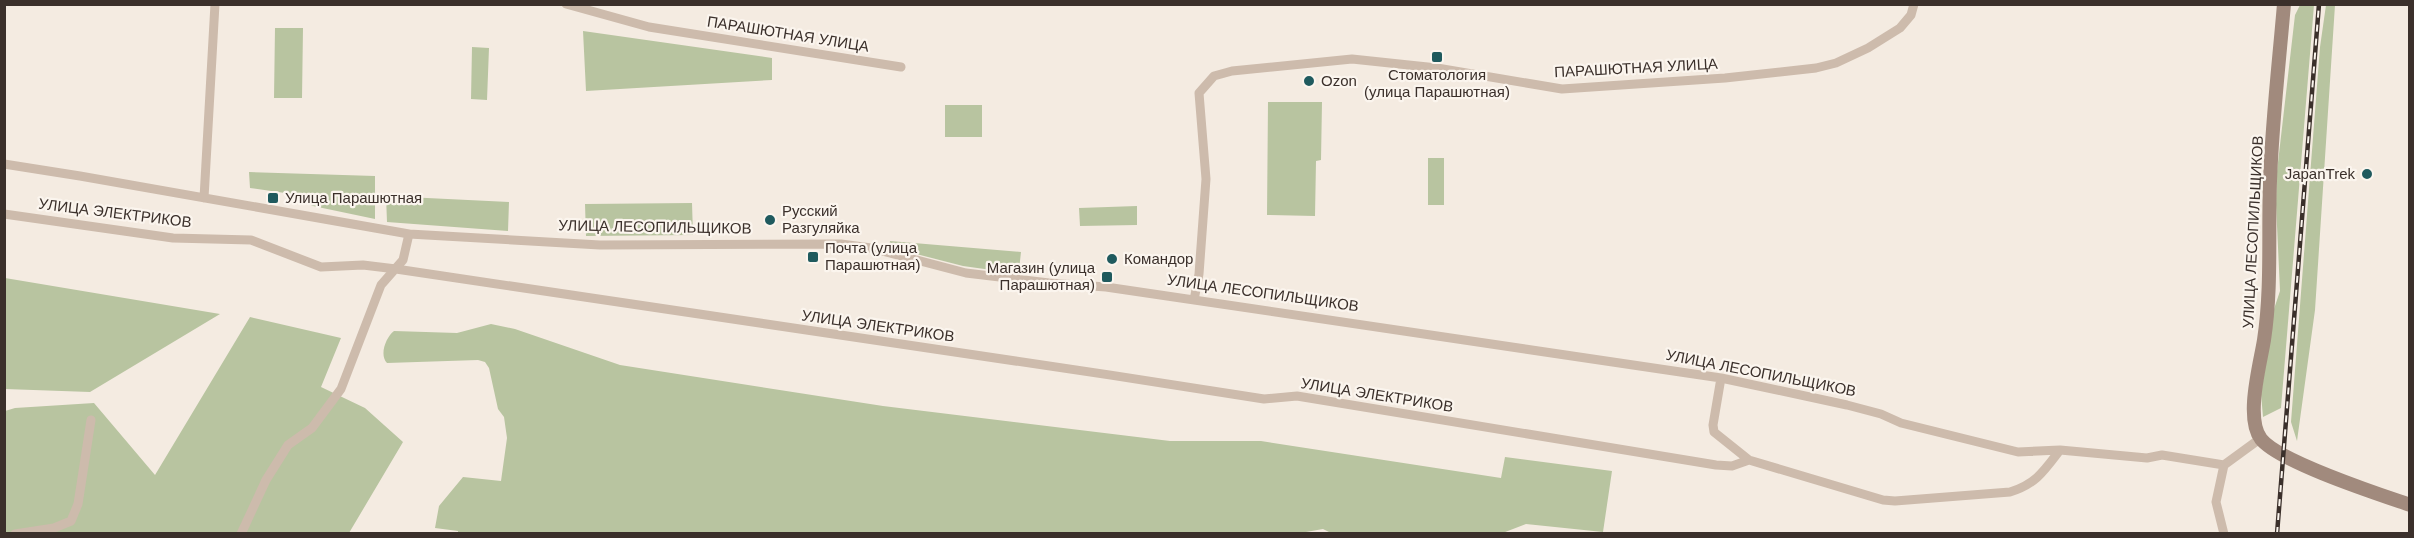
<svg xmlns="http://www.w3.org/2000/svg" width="2414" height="538" viewBox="0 0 2414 538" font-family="Arial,sans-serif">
<rect width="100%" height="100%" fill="#f4ebe1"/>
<path fill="#b8c4a0" d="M2300,5H2314L2281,408L2263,417L2261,394L2274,309L2280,291L2276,204L2277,171L2295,15Z
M2326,5H2335L2315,310L2297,441L2291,422L2320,47Z
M275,28H303L302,98H274Z
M583,31L772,58V80L586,91Z
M472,47L489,48L487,100L471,99Z
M1268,102H1322L1321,160L1316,161L1315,216L1267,215Z
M945,105H982V137H945Z
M1428,158H1444V205H1428Z
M249,172L375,176V219L313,206L285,193L250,188Z
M386,196L509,202L508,231L387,222Z
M692,203L693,235L586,236L585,204Z
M1137,206V225L1080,226L1079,208Z
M890,241L1021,252L1019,270L1013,273L963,266L889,247Z
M5,278L220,314L90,392L5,389Z
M250,317L341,338L321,387L365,408L403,442L349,533L5,534V411L15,408L94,403L155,475Z
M491,324L515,329L620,365L883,406L1170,441H1261L1501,478L1505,457L1612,471L1603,532L1526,524L1500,534H1333L1323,529L1306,532V534L458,533V531L435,528L439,506L463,477L501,481L507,438L504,417L498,409L489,368L485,362L478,360L387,363C379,355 386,337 394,331L457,333Z"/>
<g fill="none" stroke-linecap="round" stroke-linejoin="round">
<path stroke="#cdbbac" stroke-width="9" d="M566,4L649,27L901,67
M4,164L80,176L409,234L600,245L841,244L871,248L966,273L1049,283L1106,287L1721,378L1847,405L1881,414L1901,423L2018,452L2060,450
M204,198L215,4
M4,214L173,238L251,240L321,267L363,265L396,269C685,313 975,353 1264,399L1297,396L1716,465L1732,466L1749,460
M1194,300L1199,274L1206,179L1199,93L1214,76L1232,71L1352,59L1437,68L1562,89L1725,78L1816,68L1836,63L1868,48L1900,28L1911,15L1914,4
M1721,378L1713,425L1714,432L1749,460L1883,500L1895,501L2010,492C2036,484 2044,471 2060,450L2147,458L2162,455L2224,465L2261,438
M15,534L54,528L71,521L78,504L91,420
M241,534L266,480L288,445L312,428L341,389L381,285L403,260L409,234
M2224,534L2216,502L2224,465"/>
<path stroke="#a18a7d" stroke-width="14" d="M2284,4C2279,63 2272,123 2270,181C2268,235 2272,287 2264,340C2260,365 2245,418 2261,439C2279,462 2378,494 2410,505"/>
<g stroke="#3b302b" stroke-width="4.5">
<path id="rail" d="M2277,534L2319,4"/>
</g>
<use href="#rail" stroke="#fbf5ee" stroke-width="2" stroke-dasharray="7" stroke-linecap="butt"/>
</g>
<g fill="#1f5a5e" stroke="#fbf5ee" stroke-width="2">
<rect x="1431" y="51" width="12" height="12" rx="3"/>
<circle cx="1309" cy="81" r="6"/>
<circle cx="2367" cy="174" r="6"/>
<rect x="267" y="192" width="12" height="12" rx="3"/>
<circle cx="770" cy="220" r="6"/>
<rect x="807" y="251" width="12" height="12" rx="3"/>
<circle cx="1112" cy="259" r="6"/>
<rect x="1101" y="271" width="12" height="12" rx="3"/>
</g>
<g text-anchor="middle" stroke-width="4.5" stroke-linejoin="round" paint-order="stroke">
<g font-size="15" fill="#3b302b" stroke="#fbf5ee">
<text transform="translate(788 34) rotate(9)" y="5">ПАРАШЮТНАЯ УЛИЦА</text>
<text transform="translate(1636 68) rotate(-3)" y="5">ПАРАШЮТНАЯ УЛИЦА</text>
<text transform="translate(115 213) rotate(7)" y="5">УЛИЦА ЭЛЕКТРИКОВ</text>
<text transform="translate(655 227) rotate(1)" y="5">УЛИЦА ЛЕСОПИЛЬЩИКОВ</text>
<text transform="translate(2253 232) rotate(-87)" y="5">УЛИЦА ЛЕСОПИЛЬЩИКОВ</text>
<text transform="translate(1263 293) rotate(8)" y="5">УЛИЦА ЛЕСОПИЛЬЩИКОВ</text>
<text transform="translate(878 326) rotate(8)" y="5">УЛИЦА ЭЛЕКТРИКОВ</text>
<text transform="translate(1761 373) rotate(11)" y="5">УЛИЦА ЛЕСОПИЛЬЩИКОВ</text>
<text transform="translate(1377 395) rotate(9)" y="5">УЛИЦА ЭЛЕКТРИКОВ</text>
</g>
<g font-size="15" fill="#3b302b" stroke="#fbf5ee" text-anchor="start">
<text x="1437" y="80" text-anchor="middle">Стоматология<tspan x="1437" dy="17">(улица Парашютная)</tspan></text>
<text x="1321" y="86">Ozon</text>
<text x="2355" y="179" text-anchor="end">JapanTrek</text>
<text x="285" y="203">Улица Парашютная</text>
<text x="782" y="216">Русский<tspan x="782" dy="17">Разгуляйка</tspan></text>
<text x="825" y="253">Почта (улица<tspan x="825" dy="17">Парашютная)</tspan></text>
<text x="1124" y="264">Командор</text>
<text x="1095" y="273" text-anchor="end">Магазин (улица<tspan x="1095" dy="17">Парашютная)</tspan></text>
</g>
</g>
<rect width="2414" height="538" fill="none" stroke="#3b302b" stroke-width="12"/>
</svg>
